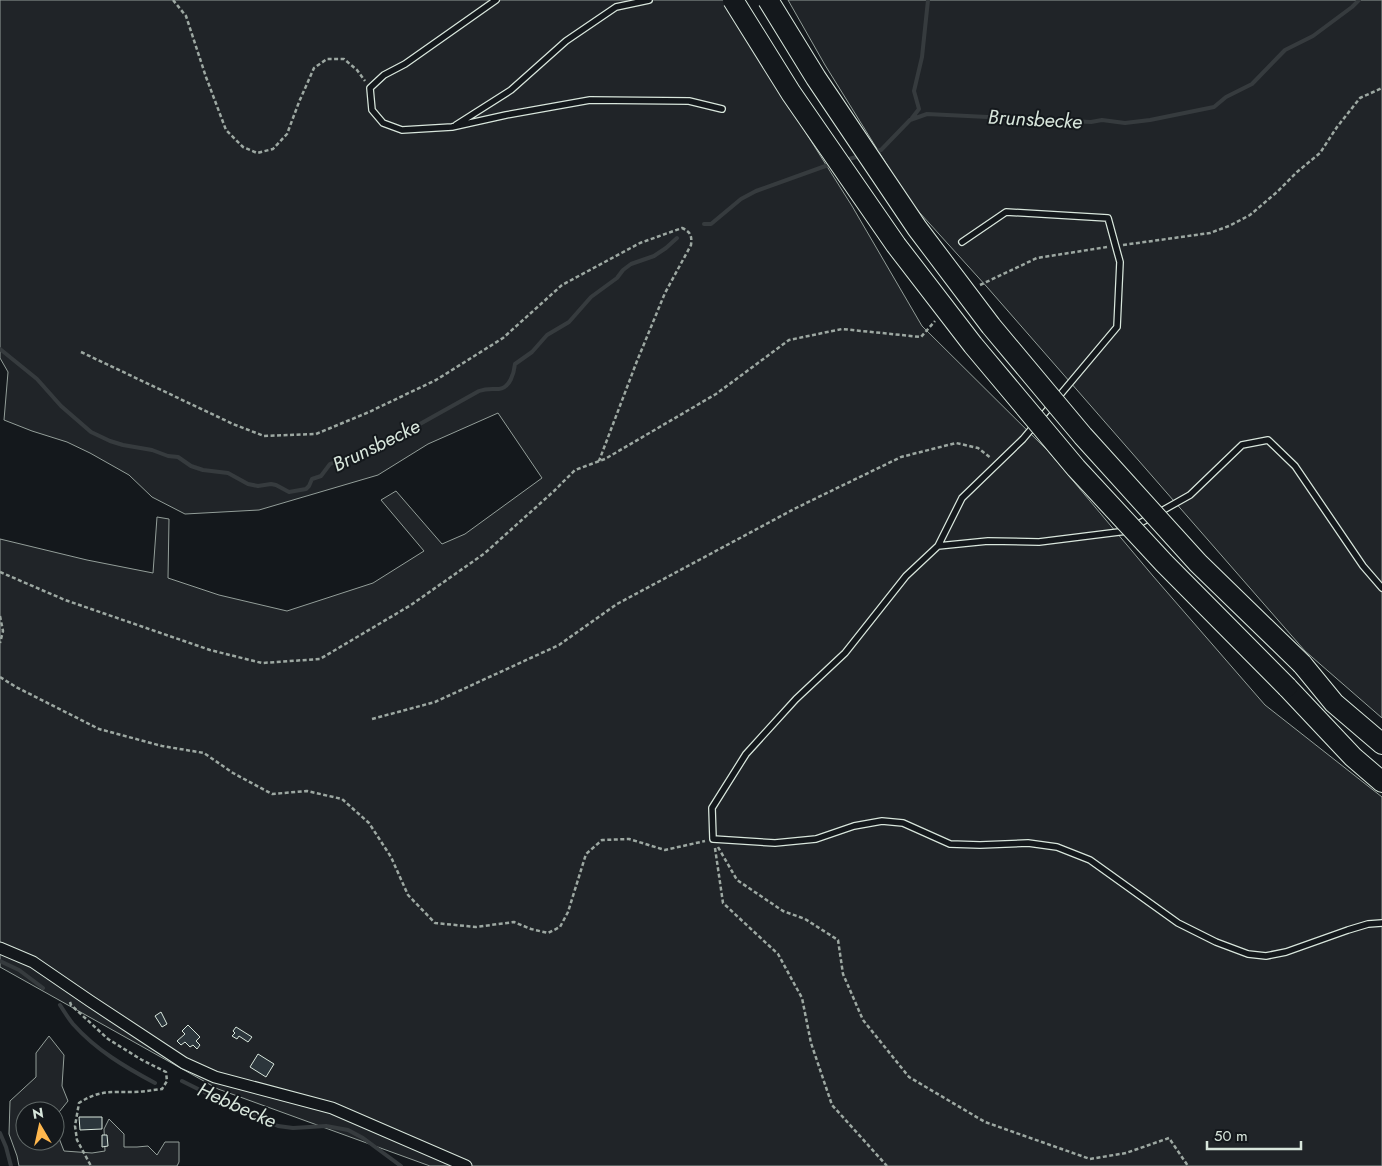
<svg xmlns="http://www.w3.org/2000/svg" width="1382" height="1166" viewBox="0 0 1382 1166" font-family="Jost,sans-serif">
<rect width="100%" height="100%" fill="#14181c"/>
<path fill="#202428" stroke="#939e99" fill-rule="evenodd" d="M0,0H724L750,44L852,206L922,326L1048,451L1153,576L1265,705L1382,797V1166H430L218,1089L0,967V539L87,560L153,573L157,517L169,519L168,578L219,595L287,611L373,583L424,551L381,500L396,491L442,544L465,534L542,478L498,413L428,444L378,475L259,510L185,514L152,497L129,475L90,453L67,442L32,431L4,420L8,372L0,358Z
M788,0H1382V718L1305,651L987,287L910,202L825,65Z
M49,1036L64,1055L62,1086L68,1101L55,1117L57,1133L64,1151L92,1153L105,1151L104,1129L109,1119L124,1134V1147H137L148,1146L157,1155L165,1142H179V1162L177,1166H19L17,1156L9,1134L10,1101L36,1077V1053ZM25,1111H55V1141H25Z"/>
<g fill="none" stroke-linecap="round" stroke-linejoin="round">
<path stroke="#363b3e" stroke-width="4" d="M912,118L919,109L914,91L922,57L928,0
M874,152L881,150L910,120L927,114L1091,122L1102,120L1125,123L1150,120L1214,107L1226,97L1252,84L1285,50L1313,36L1352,7L1359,0
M845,160L860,156
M704,224H711L741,199L756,191L831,164
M0,349L37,379L61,406L91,432L110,441L123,445L152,450L168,456L178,457L191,466L203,470L228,473L248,484L258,486L271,484L276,485L289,492L306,489L309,486L312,479L321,476L330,464L379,445L402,434L479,391C487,388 491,389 499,389C510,388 514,373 515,364L532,352L547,335L569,322L591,297L617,278L623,270L631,264L654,256L666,248L677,238
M0,961L19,970L43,988
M60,1005C64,1011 68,1018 73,1024C96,1050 125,1067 155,1083
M182,1081L210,1095L233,1104L258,1118L278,1126L293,1128L326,1126L348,1130L363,1138L401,1166
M0,1133L6,1147L11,1166"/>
</g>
<path fill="#2c363c" stroke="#d8e6dc" d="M161,1012L167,1024L162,1027L155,1016Z
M188,1025L200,1037L196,1041L200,1045L197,1049L193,1045L190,1047L185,1042L181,1045L177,1041L185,1034L182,1031Z
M236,1027L252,1037L248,1042L239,1036L237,1039L232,1036L235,1033L233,1031Z
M258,1054L274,1064L266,1077L250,1067Z
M79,1117H102V1129L80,1130Z
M102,1135H107L108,1146L102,1147Z"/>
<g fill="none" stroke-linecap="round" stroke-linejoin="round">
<g stroke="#d8e6dc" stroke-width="8">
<path id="lane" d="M496,0L405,64L384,75L370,88L372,110L383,123L402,130L452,127L506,115L590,100L689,101L722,109
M456,125L511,90L566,41L616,7L649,0
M1135,526L1190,495L1242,445L1268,440L1295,466L1363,566L1382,588
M1127,531L1039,542L988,541L938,546L906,576L845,653L796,699L746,754L712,808L713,839L775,843L816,839L854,826L882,821L903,823L950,844L980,845L1028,843L1057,847L1090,860L1178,923L1216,942L1248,954L1266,956L1286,952L1348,930L1368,924L1382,923
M938,546L962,498L1023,439L1117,327L1120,262L1108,218L1006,212L962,242"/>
</g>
<g stroke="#d8e6dc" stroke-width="13">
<path id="street" d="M0,948L33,962L90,1001L184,1063L215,1077L332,1108L466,1166"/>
</g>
<g stroke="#d8e6dc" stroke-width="22">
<path id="highway" d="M1302,664L1334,703L1382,744
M1287,687L1353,757L1382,782"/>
</g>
<path stroke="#9da8a2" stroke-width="2.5" stroke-dasharray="4 2.5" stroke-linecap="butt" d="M173,0L186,16L206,77L226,130L243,147L257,153L273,149L287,134L299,102L314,68L327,59H344L357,70L365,81
M1123,245L1210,233L1229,226L1250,215L1277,192L1297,172L1320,153L1337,127L1360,98L1382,88
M980,285L1037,258L1107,247
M81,352L233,424L264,436L316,434L369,412L436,380L503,338L562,285L640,243L682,228C691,232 692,236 691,245L665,293L637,361L599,461
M0,572L65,600L210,650L262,663L320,659L411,605L485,553L554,491L575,470L605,459L716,394L789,340L842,329L921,337L935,321
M0,616L3,631L0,643
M0,677L16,687L99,729L162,746L204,753L233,773L272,794L307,791L342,799L369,823L391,857L408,895L435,923L476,927L514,922L531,929L548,933L560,927L568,912L586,854L602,840L629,839L665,850L705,841
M372,719L435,702L559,645L617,604L796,508L901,457L956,443L978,448L991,458
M718,847L737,880L783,911L805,919L838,940L843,974L863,1020L909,1077L985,1122L1090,1159L1126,1153L1169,1138L1188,1166
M715,848L723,903L778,954L802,998L811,1043L832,1105L887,1166
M70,1002L71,1005L108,1039L142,1060L166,1072L167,1081L162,1089C152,1090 143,1092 133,1092C111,1092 99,1090 79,1103L75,1126L77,1140L91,1166"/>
<use href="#lane" stroke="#14181c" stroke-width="5.5"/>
<use href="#street" stroke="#14181c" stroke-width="11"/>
<use href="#highway" stroke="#14181c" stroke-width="20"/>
<g stroke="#d8e6dc" stroke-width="22" stroke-linecap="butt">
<path id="highway-bridge" d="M733,0L791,93L896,245L973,345L1076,468L1164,563L1287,687
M768,0L816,78L917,228L991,326L1083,436L1198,563L1302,664"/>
</g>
<use href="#highway-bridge" stroke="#14181c" stroke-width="20"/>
</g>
<g text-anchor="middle" stroke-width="4" stroke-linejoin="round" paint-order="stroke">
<g font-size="20" font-style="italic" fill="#d8e6dc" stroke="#14181c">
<text transform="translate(1035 119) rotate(3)" y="7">Brunsbecke</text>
<text transform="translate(376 445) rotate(-26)" y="7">Brunsbecke</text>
<text transform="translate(237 1105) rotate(24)" y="7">Hebbecke</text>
</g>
</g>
<g transform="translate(40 1126) rotate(351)"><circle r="24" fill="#14181c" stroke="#626a69"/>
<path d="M0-4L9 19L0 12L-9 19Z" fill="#ffb74d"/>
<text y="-8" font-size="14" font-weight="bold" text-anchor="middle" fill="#d8e6dc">N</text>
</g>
<path d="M1207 1141v8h94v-8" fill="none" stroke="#d8e6dc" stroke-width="2.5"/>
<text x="1214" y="1141" font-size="15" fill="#d8e6dc" stroke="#14181c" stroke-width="4" paint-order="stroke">50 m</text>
</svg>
